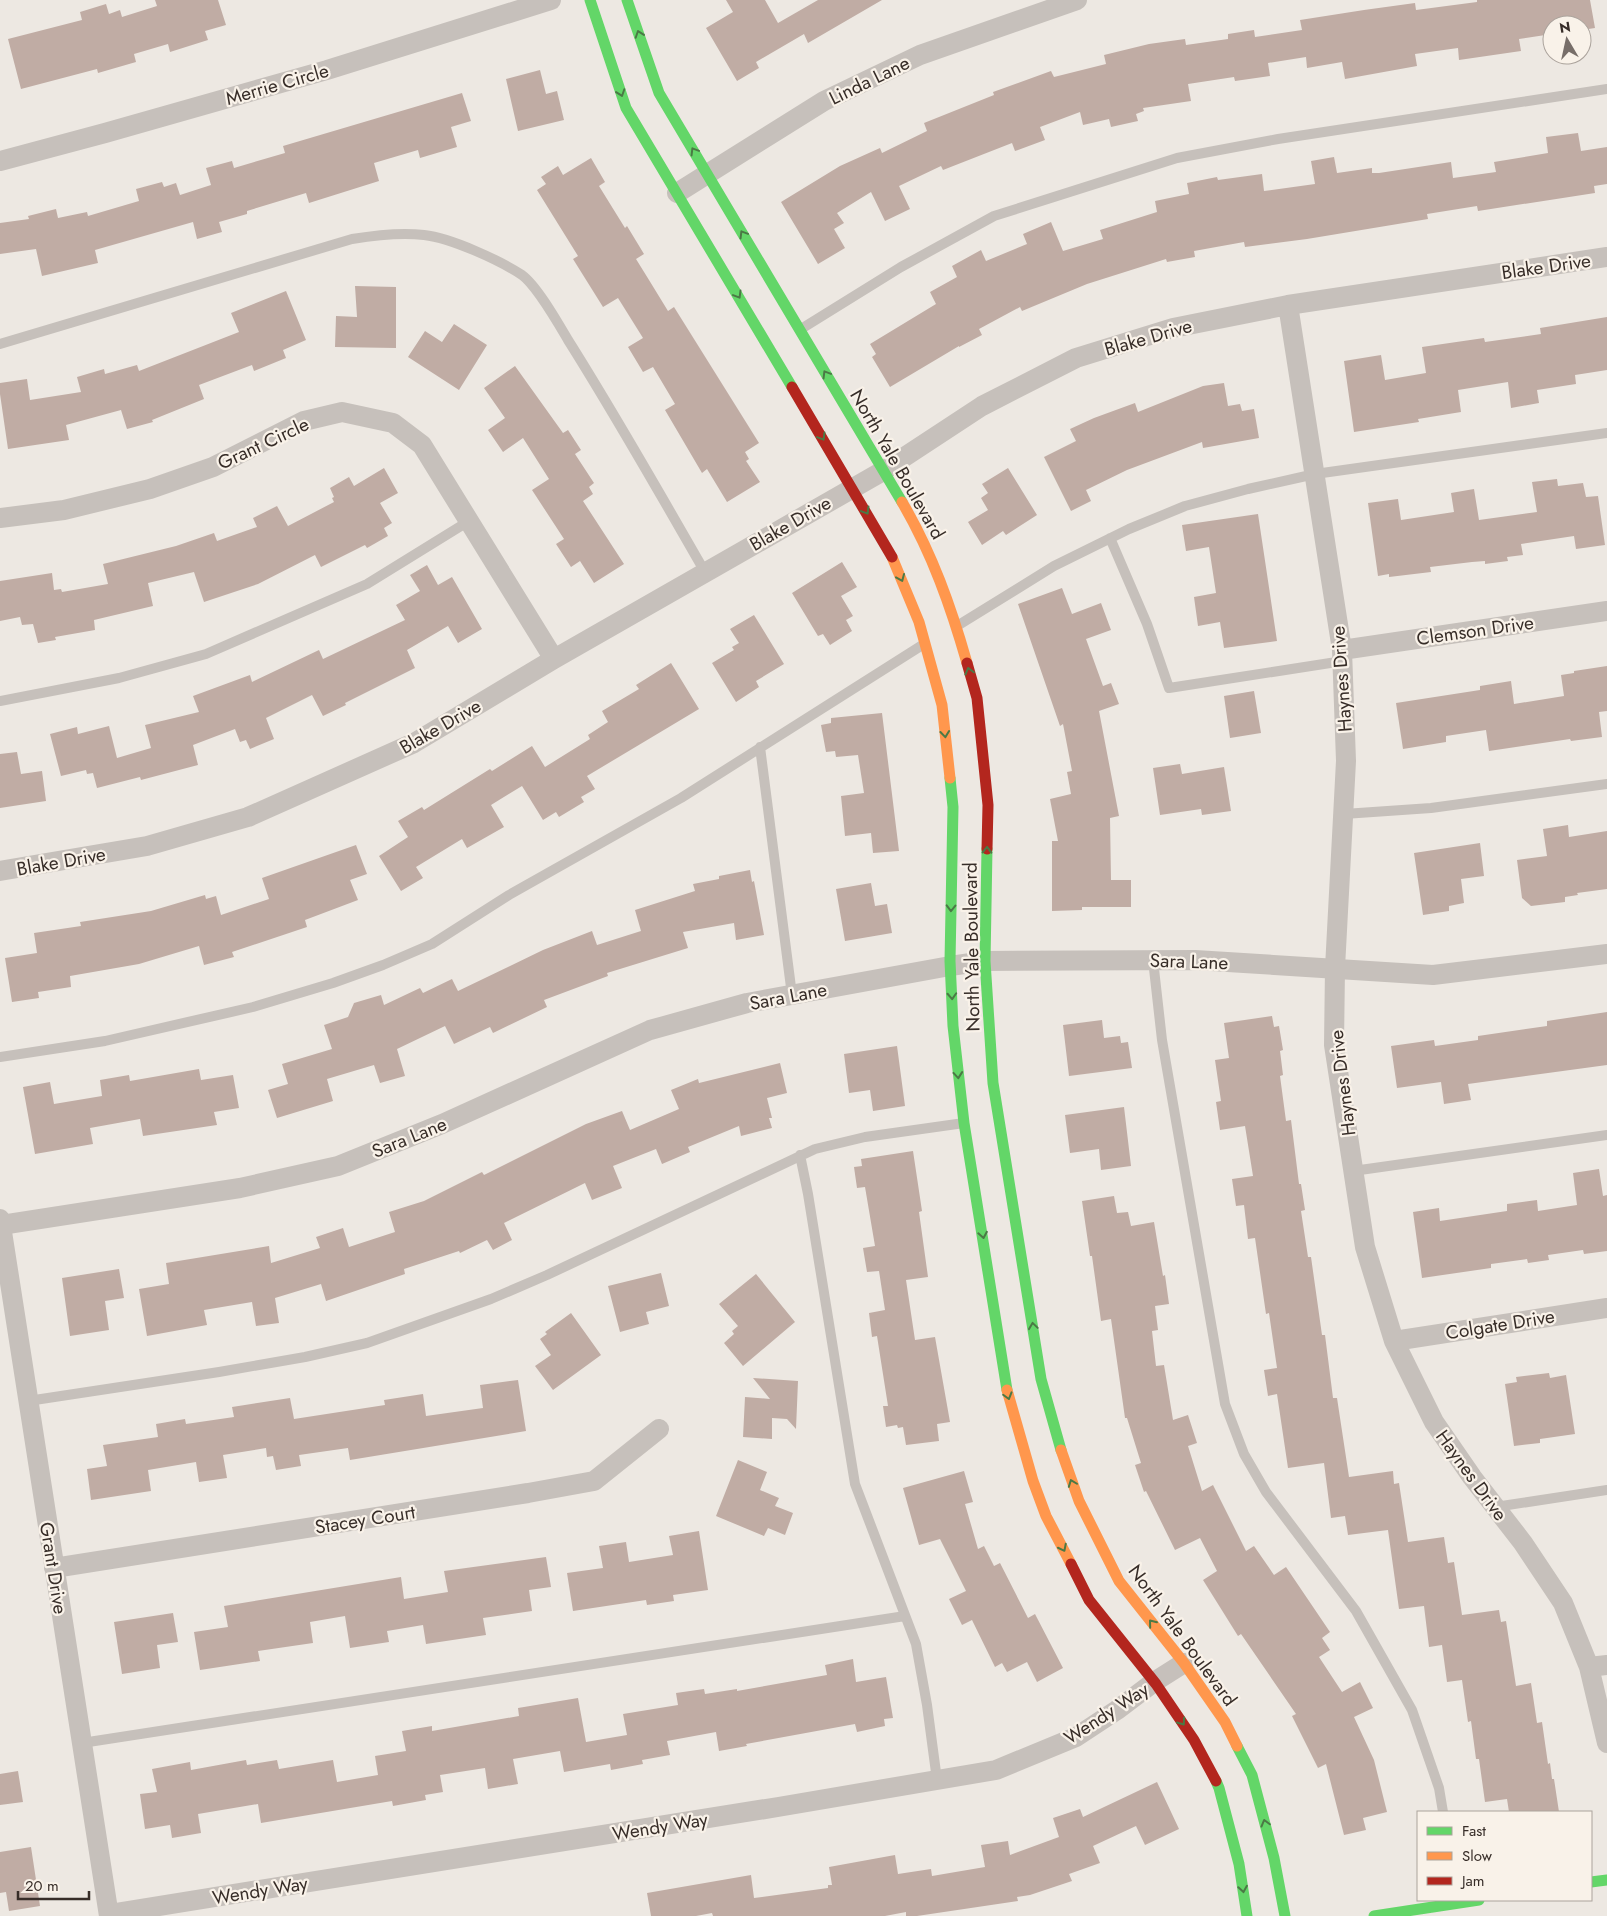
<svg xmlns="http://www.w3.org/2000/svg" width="1607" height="1916" viewBox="0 0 1607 1916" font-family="Jost,sans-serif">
<rect width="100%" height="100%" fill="#ede8e2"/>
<path fill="#c0aca4" d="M155,0H218L226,25L205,31L208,40L170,52L168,44L134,54L136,62L98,73L97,69L21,89L8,39L82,20L80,12L106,4L109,14L120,10L122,17L157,6Z
M726,0H765L778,23L818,0H882L808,43L804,34L756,62L759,68L737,81L706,28L733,12Z
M1477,0H1590L1595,28L1582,30V25H1552V34L1519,39L1521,51L1459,60L1458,48L1415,54L1417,66L1345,79L1342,62L1307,68L1306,57L1268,63L1270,76L1235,81L1234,77L1188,84L1191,101L1143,108L1144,111L1136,114L1138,121L1111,127L1109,119L1083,125L1080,112L1040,127L1045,140L1015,151L1012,143L943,170L941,166L899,186L910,209L885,221L871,192L837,213L844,223L834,229L845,248L818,264L781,202L840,166L880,148L882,153L927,131L924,123L994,95L993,92L1051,71L1054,77L1106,64L1104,55L1149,44L1185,39L1186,45L1228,39V34L1254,30L1255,37L1302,30L1300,20L1364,10L1415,3L1416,10L1477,2Z
M540,70L546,94L557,91L564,120L518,131L506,79Z
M462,93L471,121L451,127L457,147L420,158L418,150L374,163L379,181L309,203L306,193L247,211V214L219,222L222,232L197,239L193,222L95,250L98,263L42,276L36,249L0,254V223L29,219L28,216L56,209L58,218L87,212L88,216L139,201L136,189L162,182L164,187L176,183L180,195L211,185L206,168L232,161L234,168L285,153L283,146Z
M1578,133L1581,151L1607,147V184L1594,186L1595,193L1478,211L1477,206L1427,214L1428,219L1307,239L1245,247L1244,242L1194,251L1195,257L1167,262L1166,259L1087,284L1022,311L1020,307L979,329L982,335L959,347V346L890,387L872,357L876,354L870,344L936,304L930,292L957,277L952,266L981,250L986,261L1027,244L1023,234L1051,222L1063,251L1103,239L1100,230L1157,212L1155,201L1189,194L1187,183L1217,177L1218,180L1262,174L1264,191L1315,184L1311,161L1334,157L1337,173L1372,168V173H1379L1451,162L1453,178L1496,172L1494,162L1548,153L1546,137Z
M591,158L605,182L599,186L625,228L627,226L644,254L636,259L649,280L668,311L674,307L759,443L745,452L749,459L746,461L760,482L727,502L707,469L702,473L665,410L675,404L653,367L643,372L628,347L643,338L618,298L603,307L573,259L578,256L537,190L546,184L541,177L558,166L563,175Z
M355,286L396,287V348L335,347L336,316L357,317Z
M286,291L306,340L283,350L286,358L254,371L252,365L199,385L204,399L152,420L153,422L127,429L121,410L66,425L69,440L8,449L0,394V383L27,379L30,400L81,392L77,377L104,369L105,374L137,365L139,371L239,332L231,313Z
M1607,317V370L1575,375L1576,384L1537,390L1539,403L1511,408L1508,382L1458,390L1461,412L1418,419L1419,422L1354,432L1344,361L1381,355L1385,380L1426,373L1422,347L1484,338L1485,342L1541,334L1540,328Z
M454,324L487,345L459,390L408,357L425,331L442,342Z
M515,366L563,433L568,430L581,450L575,454L594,483L589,487L593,494L583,501L624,564L594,583L580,561L571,567L556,544L564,539L532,490L549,479L523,438L503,452L488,430L505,418L484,388Z
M1224,383L1228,406L1240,404L1242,411L1254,409L1259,438L1203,448L1202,442L1127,470L1086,490L1091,501L1071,511L1044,457L1076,441L1070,429L1094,418L1135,403L1138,412L1203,386Z
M384,468L398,493L380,503L392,523L384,528L388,536L367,548L365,545L321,567L315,555L258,584L204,602L194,572L148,583L153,606L94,620L95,630L55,637L56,640L38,643L33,624L22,625L20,617L0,621V581L52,573L54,590L61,589L62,592L108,584L103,564L176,546L214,533L217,541L257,527L253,518L277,506L288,526L334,502L332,498L334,497L330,488L349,477L354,486Z
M1008,468L1037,515L1006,535L1003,531L982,545L968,522L988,510L981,498L988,493L982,484Z
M1557,479L1558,486L1583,483L1586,497L1598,496L1605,545L1576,549L1574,536L1521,544L1523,555L1507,557L1508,561L1485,564V561L1472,562L1430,567L1431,572L1389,577V574L1378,576L1368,503L1398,499L1401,520L1454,512L1451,493L1474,489L1479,520L1537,512L1532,482Z
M1258,514L1277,641L1224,648L1220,622L1198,626L1194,597L1216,593L1209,547L1186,551L1182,525Z
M842,562L857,587L841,596L853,616L846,620L852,631L830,645L823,634L818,636L792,593Z
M427,565L438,585L452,577L482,629L458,643L448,626L407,650L415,668L345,703L346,705L323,716L312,695L266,718L274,739L250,749L246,740L240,742L235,729L193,745L198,765L141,780L140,777L97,788L93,773L87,774L86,770L61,776L50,734L77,727L78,734L109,726L117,758L151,748L145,725L199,712L193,696L250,675L252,682L319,650L323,659L405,620L396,605L420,591L410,575Z
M1062,588L1072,614L1101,603L1111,630L1086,639L1103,686L1111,683L1119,704L1099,711L1119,816L1110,818L1111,880H1131V907H1082V910L1052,911V841H1058L1050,799L1071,794L1067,772L1072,771L1063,724L1060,726L1018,604Z
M754,615L784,664L756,681L759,687L736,702L712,663L734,650L732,647L739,643L730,629Z
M671,663L699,709L587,776L595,789L581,797L584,802L559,817L556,812L543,820L522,786L491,805L504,827L467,848L462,839L416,867L423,878L401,891L379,856L408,837L398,821L422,807L424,810L490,769L492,771L532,746L545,767L590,739L588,735L608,722L602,711L639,689L636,685Z
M1607,666V711L1599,712L1602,737L1571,741L1570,739L1489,751L1486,730L1446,736V742L1403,749L1396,703L1480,690V686L1511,681L1514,704L1564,696L1561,675L1574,673V671Z
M1254,691L1261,733L1230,738L1224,696Z
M882,713L899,851L873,853L871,833L845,836L841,796L864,793L858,755L836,757L835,751L826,752L821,725L831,723V718Z
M17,752L21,774L42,771L46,801L0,808V754Z
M1180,764L1182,774L1224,767L1231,811L1202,815L1201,809L1160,815L1153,768Z
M1568,825L1569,837L1607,831V889L1577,893L1578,895L1565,897V902L1531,906L1522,898L1517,860L1547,856L1543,829Z
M1480,843L1484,876L1461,879L1464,903L1449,906V911L1423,915L1414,853Z
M356,845L367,874L350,880L358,900L305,920L307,927L232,952L234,957L204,965L199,946L139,964L70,976L71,987L38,992L39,998L12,1002L5,958L37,953L34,933L81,926L80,922L151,911L205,895L206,899L216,896L221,915L269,899L262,878Z
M750,870L752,882L754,881L764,935L736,940L734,923L683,932L688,948L607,973L608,976L544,1000L547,1007L493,1033L490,1027L454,1044L445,1026L397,1049L405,1076L380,1083L374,1065L327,1079L333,1101L277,1118L268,1090L288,1084L282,1064L332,1049L324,1025L348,1017L354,1003L381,995L384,1005L420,988L423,993L452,979L458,991L543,950L592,931L597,945L641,931L635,910L695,891L693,884L719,879V876Z
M871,883L875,906L887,904L892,933L845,941L836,889Z
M1607,1012V1065L1468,1084L1471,1100L1444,1104L1441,1082L1397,1088L1391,1046L1434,1040L1435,1046L1478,1040V1036L1547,1026V1021Z
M1272,1016L1274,1027L1279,1026L1283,1050L1280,1051L1283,1075L1280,1076L1286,1121L1291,1120L1299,1184H1301L1305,1210L1301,1211L1308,1257H1311L1322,1335H1325L1333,1398H1337L1349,1477L1393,1471L1394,1484L1399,1483L1408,1542L1444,1537L1448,1563L1454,1562L1462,1615L1499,1610L1501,1622L1506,1621L1516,1686L1531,1683L1537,1723L1542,1722L1548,1764L1550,1763L1552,1779H1554L1559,1812H1509L1507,1799L1485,1802L1479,1759H1476L1471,1721L1468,1722L1462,1680L1447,1682L1442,1645L1429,1647L1424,1606L1399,1609L1388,1530L1348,1535L1345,1516L1331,1518L1324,1463L1288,1468L1277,1394L1268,1396L1264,1370L1277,1368L1269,1313L1266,1314L1255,1238L1248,1239L1244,1205L1236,1206L1232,1179L1253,1176L1245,1126L1220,1130L1216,1102L1221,1101L1215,1060L1229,1058L1224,1023Z
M1102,1020L1104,1038L1120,1036L1121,1043L1128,1042L1132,1068L1069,1076L1063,1025Z
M897,1046L905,1106L873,1111L870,1090L849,1093L844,1054Z
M780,1063L787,1093L767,1098L772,1118H769L772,1128L741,1136L739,1126L688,1147L690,1152L662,1164L656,1149L613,1166L622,1188L592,1200L585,1183L504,1223L512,1240L493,1250L487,1240L460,1253L459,1251L404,1269L405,1274L326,1301L321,1284L275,1298L279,1323L256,1326L252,1302L204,1310L207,1325L147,1336L139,1289L169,1284L166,1263L269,1246L271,1263L320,1248L316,1237L343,1228L349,1247L395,1232L389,1212L424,1201L482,1172L484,1175L586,1124L622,1111L630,1130L679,1109L671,1090L698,1079L699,1083Z
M199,1069L201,1080L233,1075L239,1108L214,1112L217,1125L143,1136L140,1119L90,1128L93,1144L35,1154L23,1087L50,1082L54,1104L102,1096L100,1080L129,1075L130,1081Z
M1124,1107L1131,1166L1101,1170L1099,1149L1070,1153L1065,1115Z
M913,1151L922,1211L919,1212L928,1277L906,1280L915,1340L935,1337L950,1422L937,1424L939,1441L906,1445L903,1427L898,1428L897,1425L886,1427L883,1406H888L877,1336L872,1337L869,1313L885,1310L879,1271L867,1272L863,1248L875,1246L865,1187L857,1188L854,1167L862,1166L861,1159Z
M1599,1169L1603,1196L1607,1195V1251L1584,1254L1583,1250L1548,1255L1549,1260L1528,1263L1527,1259L1491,1264V1268L1422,1278L1413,1212L1439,1208L1440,1221L1507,1211V1204L1537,1200L1538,1211L1577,1205L1573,1173Z
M1114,1196L1117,1213L1128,1212L1131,1226L1154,1222L1163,1276L1165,1275L1169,1304L1155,1306L1158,1330L1152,1331L1156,1366L1164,1365L1173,1420L1188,1415L1197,1443L1188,1446L1202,1491L1213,1485L1246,1551L1254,1546L1274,1575L1286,1567L1330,1632L1322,1638L1330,1650L1319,1657L1342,1692L1360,1682L1373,1708L1354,1717L1374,1760L1387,1812L1363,1818L1366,1830L1344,1835L1326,1764L1318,1768L1292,1716L1296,1714L1241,1634L1238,1636L1203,1580L1217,1571L1200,1538L1175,1550L1146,1491L1144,1492L1135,1465L1141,1463L1127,1418H1125L1111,1319L1101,1321L1092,1256H1090L1082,1201Z
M119,1269L124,1298L105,1301L109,1330L70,1336L62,1278Z
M661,1273L669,1306L646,1312L649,1324L620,1332L608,1286Z
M756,1274L795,1322L743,1366L724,1343L734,1334L732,1331L738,1326L719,1304Z
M571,1313L601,1355L553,1390L535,1366L551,1355L540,1339L547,1334L545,1332Z
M1549,1373L1550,1378L1566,1375L1575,1434L1540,1439V1443L1514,1446L1505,1384L1517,1382L1516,1377Z
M753,1378L798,1381L796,1429L787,1419L772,1418V1439L743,1437L745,1397L770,1399Z
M518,1380L526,1431L350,1460L348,1448L299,1455L301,1466L276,1470L273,1456L267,1457L266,1448L223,1455L227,1478L199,1482L196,1462L148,1470L151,1491L91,1500L87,1469L107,1466L103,1445L158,1437L156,1424L185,1419L186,1424L234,1417L232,1407L290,1398L294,1419L385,1405L384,1400L423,1394L426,1416L483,1408L480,1385Z
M738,1460L767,1472L760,1490L779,1498L775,1506L793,1513L785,1535L768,1528L764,1536L716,1516Z
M964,1471L973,1502L965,1504L978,1549L984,1546L994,1566L1000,1563L1028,1618L1035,1614L1063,1668L1037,1682L1027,1662L1007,1672L1002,1663L995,1667L972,1620L962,1625L949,1599L966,1591L940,1539L919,1545L903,1488Z
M699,1531L708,1590L673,1595L674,1601L647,1605L646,1600L573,1611L567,1573L603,1568L599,1546L626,1542L629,1562L673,1555L669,1536Z
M546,1557L551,1587L529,1590L532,1611L483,1618L486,1635L426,1644L423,1625L387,1631L389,1642L350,1648L345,1616L310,1622L313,1643L258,1651L260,1661L200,1670L194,1632L228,1627L224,1606L401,1577L404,1599L448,1592L444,1571Z
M173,1613L178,1642L157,1645L160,1668L122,1674L114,1622Z
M853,1659L856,1682L886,1677L893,1718L884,1719L885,1726L857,1732L855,1724L746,1744L747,1746L719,1751L716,1732L667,1741L670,1755L642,1760L643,1764L611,1770L610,1764L564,1772L560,1751L513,1759L518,1784L488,1789L485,1768L440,1775L443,1792L425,1795L426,1800L393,1806L392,1801L261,1823L258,1804L198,1814L201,1833L172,1838L170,1825L145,1829L140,1794L157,1792L152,1769L190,1762L191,1770L246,1760L247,1765L277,1760L279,1769L333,1760L337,1782L378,1775L375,1756L406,1751L402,1731L432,1726V1731L484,1722L519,1716L518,1708L578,1698L586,1742L627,1735L623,1714L678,1705L676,1693L704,1689L705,1694L737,1689V1691L827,1675L825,1665Z
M18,1771L23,1802L0,1805V1774Z
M1157,1782L1179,1829L1145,1845L1136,1826L1093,1846L1100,1863L1069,1874L1072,1881L1030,1895L1017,1897L1018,1901L917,1916H906V1912L885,1916H713L712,1913L696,1916H651L647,1893L751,1875L754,1898L828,1888V1885H832L829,1867L895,1855L898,1874L931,1869L932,1876L985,1867L981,1845L1008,1841L1010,1855L1059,1837L1053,1818L1080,1809L1083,1817Z
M31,1847L40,1906L9,1911L6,1892L0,1893V1852Z"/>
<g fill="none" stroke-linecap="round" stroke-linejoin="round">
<path stroke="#c6c0bb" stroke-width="10" d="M801,329L901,267L994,216L1177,158L1278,139L1607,89
M0,344L352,239C376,235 400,232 424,235C451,238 499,260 522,275C537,286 558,323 568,340C616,416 660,494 705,572
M1110,538L1147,624L1169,688L1343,661
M957,626L1054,566L1129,529L1185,506L1248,489L1315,474L1607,433
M0,701L119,678L206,654L367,584L469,521
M760,747L792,995
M1344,814L1431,808L1607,784
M1153,960L1162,1040L1225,1404L1244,1454L1266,1492L1356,1611L1412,1710L1439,1788L1443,1812
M0,1057L105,1041L253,1007L333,983L383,965L432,944L509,895L681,798L924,644
M800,1155L808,1194L855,1484L916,1644L927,1705L937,1780
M1353,1171L1607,1135
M28,1401L219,1372L305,1357L367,1343L491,1299L547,1275L815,1149L865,1137L964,1123
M1495,1507L1607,1490
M82,1743L905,1616"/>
<path stroke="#c6c0bb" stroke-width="20" d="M0,161L105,133L327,70L551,0
M677,193L824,101L920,55L1077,0
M1288,305L1342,650L1346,761L1335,968L1334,1045L1365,1247L1394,1341L1434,1422L1472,1477L1523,1543L1563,1603L1589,1667L1607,1743
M0,518L64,510L150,489L213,467L304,421L342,412L393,423L422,445L554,659
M1342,650L1607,611
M0,871L147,846L248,817L414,743L554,659L883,471L982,406L1076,358L1173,328L1288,305L1607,257
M0,1219L109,1916
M1,1225L240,1188L338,1166L442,1124L650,1030L747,1003L950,966L985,961L1195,960L1433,975L1607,954
M1394,1341L1607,1308
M54,1568L528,1493L594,1481L659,1429
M1589,1667L1607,1665
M109,1914L778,1807L996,1770L1076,1737L1117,1710L1154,1682L1184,1663"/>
<path stroke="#63d668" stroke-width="11" d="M590,0L626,108L792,387
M627,0L659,93L902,502
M950,778L953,807L950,961L953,1026L964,1123L1007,1390
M987,849L985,961L993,1083L1041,1379L1061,1450
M1237,1746L1252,1775L1274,1858L1285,1916
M1216,1781L1219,1788L1239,1864L1247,1916
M1591,1882L1607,1880
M1374,1916L1479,1900"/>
<path stroke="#ff974d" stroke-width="11" d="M902,502C932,553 951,607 967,663
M892,557L919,622L942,705L950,778
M1007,1390L1033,1481L1046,1516L1071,1564
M1061,1450L1079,1501L1119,1581L1184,1663L1225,1722L1237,1746"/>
<path stroke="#b3261e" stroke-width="11" d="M792,387L892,557
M967,663L977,698L988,805L987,849
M1071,1564L1089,1600L1156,1684L1194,1740L1216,1781"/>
</g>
<defs><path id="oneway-chevron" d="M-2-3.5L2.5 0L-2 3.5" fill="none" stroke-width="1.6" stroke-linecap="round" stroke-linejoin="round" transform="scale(1.25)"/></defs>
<g stroke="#4b7945">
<use href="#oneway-chevron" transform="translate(639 34) rotate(-109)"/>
<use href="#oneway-chevron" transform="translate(621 93) rotate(71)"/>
<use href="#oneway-chevron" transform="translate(694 151) rotate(-121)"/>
<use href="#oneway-chevron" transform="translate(743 234) rotate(-121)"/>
<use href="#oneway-chevron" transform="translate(738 295) rotate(59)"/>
<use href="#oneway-chevron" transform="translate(826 374) rotate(-121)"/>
<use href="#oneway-chevron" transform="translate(822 437) rotate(59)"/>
<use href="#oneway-chevron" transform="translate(866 511) rotate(59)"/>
<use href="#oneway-chevron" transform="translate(901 578) rotate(67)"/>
<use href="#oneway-chevron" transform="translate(969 671) rotate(-105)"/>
<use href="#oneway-chevron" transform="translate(945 734) rotate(84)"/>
<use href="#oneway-chevron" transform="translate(987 850) rotate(-89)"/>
<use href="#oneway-chevron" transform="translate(951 908) rotate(91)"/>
<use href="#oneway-chevron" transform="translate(952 996) rotate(87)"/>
<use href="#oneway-chevron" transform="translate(958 1075) rotate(85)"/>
<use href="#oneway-chevron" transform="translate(983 1235) rotate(80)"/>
<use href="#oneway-chevron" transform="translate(1033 1326) rotate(-98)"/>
<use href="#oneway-chevron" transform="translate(1008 1396) rotate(74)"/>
<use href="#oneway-chevron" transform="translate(1072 1483) rotate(-111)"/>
<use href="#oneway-chevron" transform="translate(1063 1548) rotate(63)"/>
<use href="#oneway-chevron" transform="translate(1152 1623) rotate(-129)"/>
<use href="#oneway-chevron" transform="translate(1182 1722) rotate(55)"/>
<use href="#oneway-chevron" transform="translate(1265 1823) rotate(-105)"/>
<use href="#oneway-chevron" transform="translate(1243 1889) rotate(81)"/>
</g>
<g text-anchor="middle" stroke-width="4.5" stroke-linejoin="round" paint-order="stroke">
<g font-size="19" fill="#372d28" stroke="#f9f2e9">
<text transform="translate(869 80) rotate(-26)" y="7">Linda Lane</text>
<text transform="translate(277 84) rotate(-16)" y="7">Merrie Circle</text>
<text transform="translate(1546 266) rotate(-8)" y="7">Blake Drive</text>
<text transform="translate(1148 337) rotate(-16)" y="7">Blake Drive</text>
<text transform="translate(263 443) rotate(-25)" y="7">Grant Circle</text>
<text transform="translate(898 464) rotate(60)" y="7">North Yale Boulevard</text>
<text transform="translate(790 523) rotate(-30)" y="7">Blake Drive</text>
<text transform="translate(1475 630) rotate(-8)" y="7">Clemson Drive</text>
<text transform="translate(1341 679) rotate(-94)" y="7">Haynes Drive</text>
<text transform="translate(440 726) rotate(-30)" y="7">Blake Drive</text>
<text transform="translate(61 861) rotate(-10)" y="7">Blake Drive</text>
<text transform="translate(971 947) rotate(-91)" y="7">North Yale Boulevard</text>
<text transform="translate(1189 961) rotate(2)" y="7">Sara Lane</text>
<text transform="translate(788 996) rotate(-11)" y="7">Sara Lane</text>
<text transform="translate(1342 1083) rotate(-97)" y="7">Haynes Drive</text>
<text transform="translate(409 1137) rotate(-22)" y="7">Sara Lane</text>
<text transform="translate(1500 1324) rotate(-9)" y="7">Colgate Drive</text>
<text transform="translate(1472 1475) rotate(54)" y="7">Haynes Drive</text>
<text transform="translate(365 1519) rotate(-9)" y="7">Stacey Court</text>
<text transform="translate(54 1568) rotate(81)" y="7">Grant Drive</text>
<text transform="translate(1183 1635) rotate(54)" y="7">North Yale Boulevard</text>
<text transform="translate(1106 1713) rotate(-33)" y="7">Wendy Way</text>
<text transform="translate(660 1826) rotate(-9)" y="7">Wendy Way</text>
<text transform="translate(260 1890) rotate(-9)" y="7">Wendy Way</text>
</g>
</g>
<rect x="1417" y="1811" width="175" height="90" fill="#f9f2e9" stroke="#aba39c"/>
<rect x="1427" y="1827" width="25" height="8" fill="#63d668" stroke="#aba39c"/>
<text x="1462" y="1836" font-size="15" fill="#372d28">Fast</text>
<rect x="1427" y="1852" width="25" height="8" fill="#ff974d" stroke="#aba39c"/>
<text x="1462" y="1861" font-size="15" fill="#372d28">Slow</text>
<rect x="1427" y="1877" width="25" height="8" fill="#b3261e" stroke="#aba39c"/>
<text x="1462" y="1886" font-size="15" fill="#372d28">Jam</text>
<g transform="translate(1567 40) rotate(351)"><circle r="24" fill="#f9f2e9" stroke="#aba39c"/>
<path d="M0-4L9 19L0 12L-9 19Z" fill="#776e69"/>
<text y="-8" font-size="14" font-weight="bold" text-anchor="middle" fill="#372d28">N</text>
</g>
<path d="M18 1891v8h71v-8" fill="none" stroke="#372d28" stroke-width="2.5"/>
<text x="25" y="1891" font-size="15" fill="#372d28" stroke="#f9f2e9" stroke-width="4" paint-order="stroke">20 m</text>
</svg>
